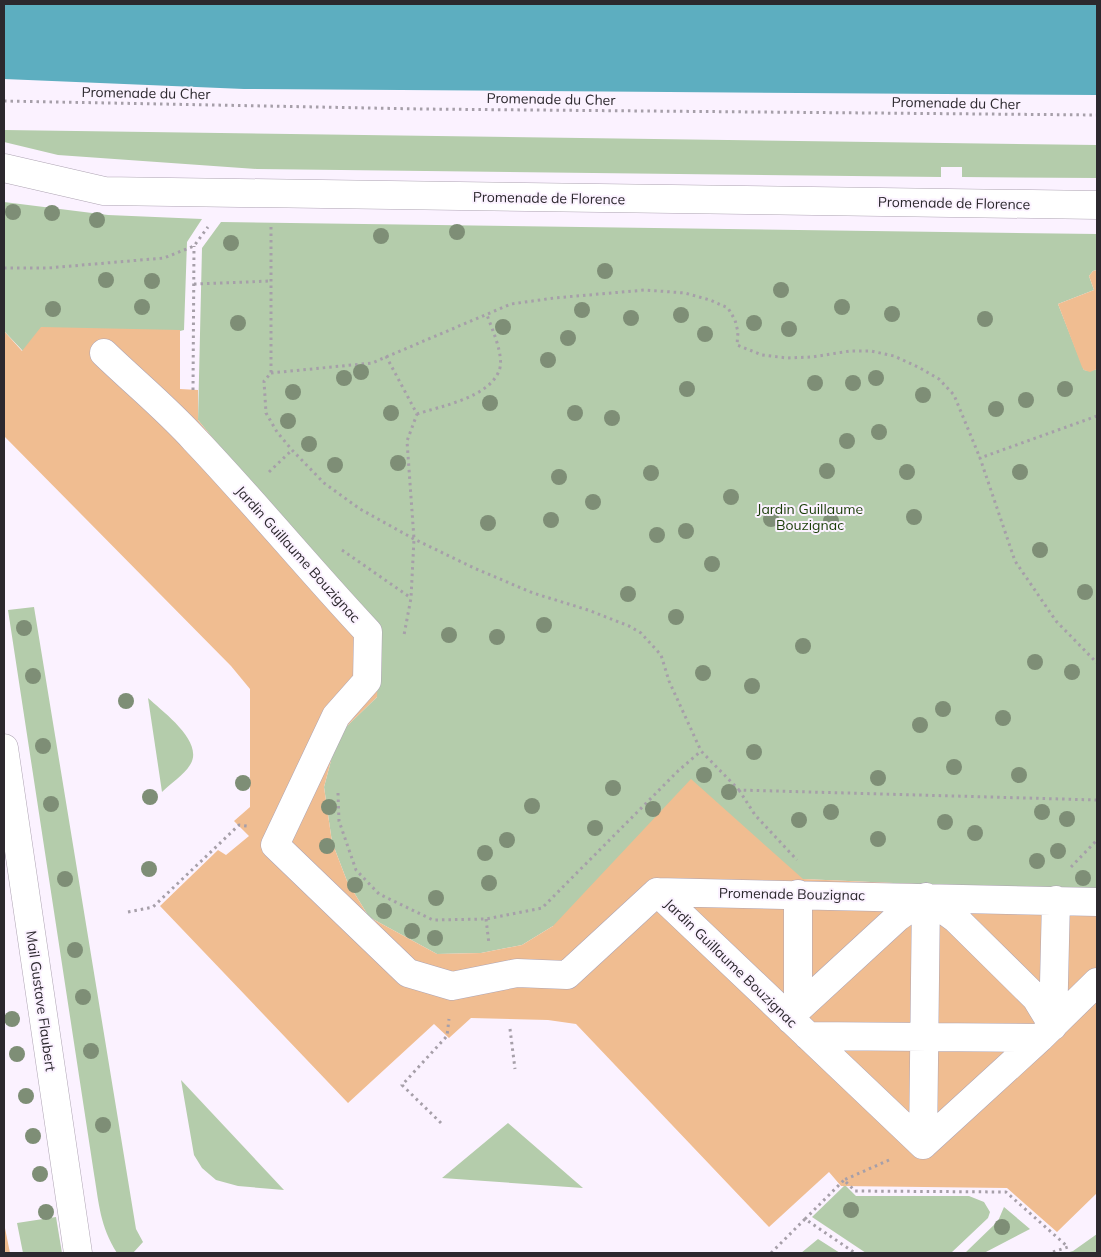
<svg xmlns="http://www.w3.org/2000/svg" width="1101" height="1257" viewBox="0 0 1101 1257" font-family="Mulish,sans-serif">
<rect width="100%" height="100%" fill="#fbf2ff"/>
<path fill="#b4ccab" d="M4,130L1097,145V178L962,177V167H941V177L257,169L58,155L4,142Z
M4,202L108,215L202,219L187,242L184,330L38,367L4,331Z
M221,222L1097,234V270L1093,271L1089,276L1094,290L1058,304L1084,370L1090,371L1097,369V892L803,879L578,949L553,926L522,945L481,953L437,954L369,917L347,881L332,842L324,787L333,753L346,727L377,697L296,540L198,420L202,248Z
M34,607L136,1229L143,1242L133,1253H117C100,1226 99,1204 94,1174L8,610Z
M148,698C163,712 205,742 190,765C184,775 170,784 162,792Z
M181,1080L284,1190L238,1186L216,1180L202,1168L194,1155Z
M508,1123L583,1188L442,1178Z
M845,1185L856,1196H969L984,1202L990,1212L988,1218L951,1253H866L812,1217Z
M1004,1207L1030,1229L984,1253H965L998,1221Z
M56,1217L62,1253H23L17,1223Z
M1097,1234V1253H1066L1073,1251Z
M818,1239L840,1253H801Z"/>
<path fill="#5daec0" d="M4,4H1097V95L244,89L4,79Z"/>
<path fill="#f0bd91" d="M1097,270V369L1090,372L1084,370L1082,367L1058,304L1094,290L1089,276L1093,271Z
M41,327L180,330V389L198,390V420L296,540L380,625L377,697L346,727L333,753L324,787L332,842L347,881L369,917L437,954L481,953L522,945L553,926L691,779L803,879L1097,892V1193L1057,1232L1007,1188L841,1186L829,1172L769,1227L576,1024L548,1020L471,1018L449,1038L434,1024L348,1103L160,906L218,850L226,855L249,836L234,821L250,807V689L231,666L4,436V331L22,351Z
M4,1228H5L10,1253H4Z"/>
<g fill="none" stroke-linecap="round" stroke-linejoin="round">
<g stroke="#aea4b3" stroke-width="29">
<path id="minor" d="M4,168L104,191L1097,205
M104,353C134,382 167,409 195,440C254,502 309,569 368,632L367,681L336,716L275,845L408,973L452,986L517,973L567,975L657,892
M4,748L78,1253
M657,892L1097,902
M657,892L923,1145
M798,894V1009
M926,897L956,919L1036,998L1053,1026
M791,1020L798,1009L898,917L926,897
M1053,1026L1056,900
M808,1036L1040,1038
M923,1145L926,897
M923,1145L1040,1038L1097,982"/>
</g>
<path stroke="#a69fa9" stroke-width="3" stroke-dasharray="2.5 4" stroke-linecap="butt" d="M4,101L420,109L1097,115
M271,227V373L264,381L266,413L277,432L292,450L324,483L360,509L414,539L474,568L533,593L588,610L629,626L641,633L661,655L669,681L701,751L739,790L1097,800
M4,268H48L164,258L194,246L208,227
M194,284L271,281
M386,356L417,414L407,441L414,539L411,598L404,635L403,637
M271,373L372,363L511,304L554,298L645,290L685,293L710,300L728,308L735,320L738,332L737,345L762,355L787,358L812,357L850,351H871L894,356L920,368L939,379L954,395L980,458
M193,390L194,246
M417,414C441,406 488,398 499,371C505,357 492,329 487,315
M1097,416L980,458L1015,561L1056,621L1097,663
M269,472L292,450
M342,550L411,598
M739,790L755,815L797,860
M338,793L339,821L356,870L379,894L433,920L486,919L542,908L678,771L701,751
M1071,867L1097,840
M128,912L153,907L239,825L247,826
M486,919L489,944
M510,1029L515,1069
M441,1123L402,1085L447,1036L449,1019
M889,1160L844,1180L855,1191L1006,1192L1068,1247L1050,1253
M805,1219L844,1180
M771,1253L805,1219L855,1253"/>
<use href="#minor" stroke="#fff" stroke-width="28"/>
</g>
<g fill="#7e8e76">
<circle cx="13" cy="212" r="8"/>
<circle cx="52" cy="213" r="8"/>
<circle cx="97" cy="220" r="8"/>
<circle cx="457" cy="232" r="8"/>
<circle cx="381" cy="236" r="8"/>
<circle cx="231" cy="243" r="8"/>
<circle cx="605" cy="271" r="8"/>
<circle cx="106" cy="280" r="8"/>
<circle cx="152" cy="281" r="8"/>
<circle cx="781" cy="290" r="8"/>
<circle cx="142" cy="307" r="8"/>
<circle cx="842" cy="307" r="8"/>
<circle cx="53" cy="309" r="8"/>
<circle cx="582" cy="310" r="8"/>
<circle cx="892" cy="314" r="8"/>
<circle cx="681" cy="315" r="8"/>
<circle cx="631" cy="318" r="8"/>
<circle cx="985" cy="319" r="8"/>
<circle cx="238" cy="323" r="8"/>
<circle cx="754" cy="323" r="8"/>
<circle cx="503" cy="327" r="8"/>
<circle cx="789" cy="329" r="8"/>
<circle cx="705" cy="334" r="8"/>
<circle cx="568" cy="338" r="8"/>
<circle cx="548" cy="360" r="8"/>
<circle cx="361" cy="372" r="8"/>
<circle cx="344" cy="378" r="8"/>
<circle cx="876" cy="378" r="8"/>
<circle cx="815" cy="383" r="8"/>
<circle cx="853" cy="383" r="8"/>
<circle cx="687" cy="389" r="8"/>
<circle cx="1065" cy="389" r="8"/>
<circle cx="293" cy="392" r="8"/>
<circle cx="923" cy="395" r="8"/>
<circle cx="1026" cy="400" r="8"/>
<circle cx="490" cy="403" r="8"/>
<circle cx="996" cy="409" r="8"/>
<circle cx="391" cy="413" r="8"/>
<circle cx="575" cy="413" r="8"/>
<circle cx="612" cy="418" r="8"/>
<circle cx="288" cy="421" r="8"/>
<circle cx="879" cy="432" r="8"/>
<circle cx="847" cy="441" r="8"/>
<circle cx="309" cy="444" r="8"/>
<circle cx="398" cy="463" r="8"/>
<circle cx="335" cy="465" r="8"/>
<circle cx="827" cy="471" r="8"/>
<circle cx="907" cy="472" r="8"/>
<circle cx="1020" cy="472" r="8"/>
<circle cx="651" cy="473" r="8"/>
<circle cx="559" cy="477" r="8"/>
<circle cx="731" cy="497" r="8"/>
<circle cx="593" cy="502" r="8"/>
<circle cx="914" cy="517" r="8"/>
<circle cx="771" cy="519" r="8"/>
<circle cx="551" cy="520" r="8"/>
<circle cx="831" cy="521" r="8"/>
<circle cx="488" cy="523" r="8"/>
<circle cx="686" cy="531" r="8"/>
<circle cx="657" cy="535" r="8"/>
<circle cx="1040" cy="550" r="8"/>
<circle cx="712" cy="564" r="8"/>
<circle cx="1085" cy="592" r="8"/>
<circle cx="628" cy="594" r="8"/>
<circle cx="676" cy="617" r="8"/>
<circle cx="544" cy="625" r="8"/>
<circle cx="24" cy="628" r="8"/>
<circle cx="449" cy="635" r="8"/>
<circle cx="497" cy="637" r="8"/>
<circle cx="803" cy="646" r="8"/>
<circle cx="1035" cy="662" r="8"/>
<circle cx="1072" cy="672" r="8"/>
<circle cx="703" cy="673" r="8"/>
<circle cx="33" cy="676" r="8"/>
<circle cx="752" cy="686" r="8"/>
<circle cx="126" cy="701" r="8"/>
<circle cx="943" cy="709" r="8"/>
<circle cx="1003" cy="718" r="8"/>
<circle cx="920" cy="725" r="8"/>
<circle cx="43" cy="746" r="8"/>
<circle cx="754" cy="752" r="8"/>
<circle cx="954" cy="767" r="8"/>
<circle cx="704" cy="775" r="8"/>
<circle cx="1019" cy="775" r="8"/>
<circle cx="878" cy="778" r="8"/>
<circle cx="243" cy="783" r="8"/>
<circle cx="613" cy="788" r="8"/>
<circle cx="729" cy="792" r="8"/>
<circle cx="150" cy="797" r="8"/>
<circle cx="51" cy="804" r="8"/>
<circle cx="532" cy="806" r="8"/>
<circle cx="329" cy="807" r="8"/>
<circle cx="653" cy="809" r="8"/>
<circle cx="831" cy="812" r="8"/>
<circle cx="1042" cy="812" r="8"/>
<circle cx="1067" cy="819" r="8"/>
<circle cx="799" cy="820" r="8"/>
<circle cx="945" cy="822" r="8"/>
<circle cx="595" cy="828" r="8"/>
<circle cx="975" cy="833" r="8"/>
<circle cx="878" cy="839" r="8"/>
<circle cx="507" cy="840" r="8"/>
<circle cx="327" cy="846" r="8"/>
<circle cx="1058" cy="851" r="8"/>
<circle cx="485" cy="853" r="8"/>
<circle cx="1037" cy="861" r="8"/>
<circle cx="149" cy="869" r="8"/>
<circle cx="1083" cy="878" r="8"/>
<circle cx="65" cy="879" r="8"/>
<circle cx="489" cy="883" r="8"/>
<circle cx="355" cy="885" r="8"/>
<circle cx="436" cy="898" r="8"/>
<circle cx="384" cy="911" r="8"/>
<circle cx="412" cy="931" r="8"/>
<circle cx="435" cy="938" r="8"/>
<circle cx="75" cy="950" r="8"/>
<circle cx="83" cy="997" r="8"/>
<circle cx="12" cy="1019" r="8"/>
<circle cx="91" cy="1051" r="8"/>
<circle cx="17" cy="1054" r="8"/>
<circle cx="26" cy="1096" r="8"/>
<circle cx="103" cy="1125" r="8"/>
<circle cx="33" cy="1136" r="8"/>
<circle cx="40" cy="1174" r="8"/>
<circle cx="851" cy="1210" r="8"/>
<circle cx="46" cy="1212" r="8"/>
<circle cx="1002" cy="1227" r="8"/>
</g>
<g text-anchor="middle" stroke-width="4" stroke-linejoin="round" paint-order="stroke">
<g font-size="14" fill="#2c282e" stroke="#fbf2ff">
<text transform="translate(146 93) rotate(1)" y="5">Promenade du Cher</text>
<text transform="translate(551 99) rotate(1)" y="5">Promenade du Cher</text>
<text transform="translate(956 103) rotate(1)" y="5">Promenade du Cher</text>
<text transform="translate(549 198) rotate(1)" y="5">Promenade de Florence</text>
<text transform="translate(954 203) rotate(1)" y="5">Promenade de Florence</text>
<text transform="translate(298 554) rotate(48)" y="5">Jardin Guillaume Bouzignac</text>
<text transform="translate(792 894) rotate(1)" y="5">Promenade Bouzignac</text>
<text transform="translate(731 963) rotate(44)" y="5">Jardin Guillaume Bouzignac</text>
<text transform="translate(41 1001) rotate(82)" y="5">Mail Gustave Flaubert</text>
</g>
<g font-size="14" fill="#183c05" stroke="#fbf2ff">
<text x="810" y="514">Jardin Guillaume<tspan x="810" dy="16">Bouzignac</tspan></text>
</g>
</g>
<rect width="1101" height="1257" fill="none" stroke="#2c282e" stroke-width="10"/>
</svg>
